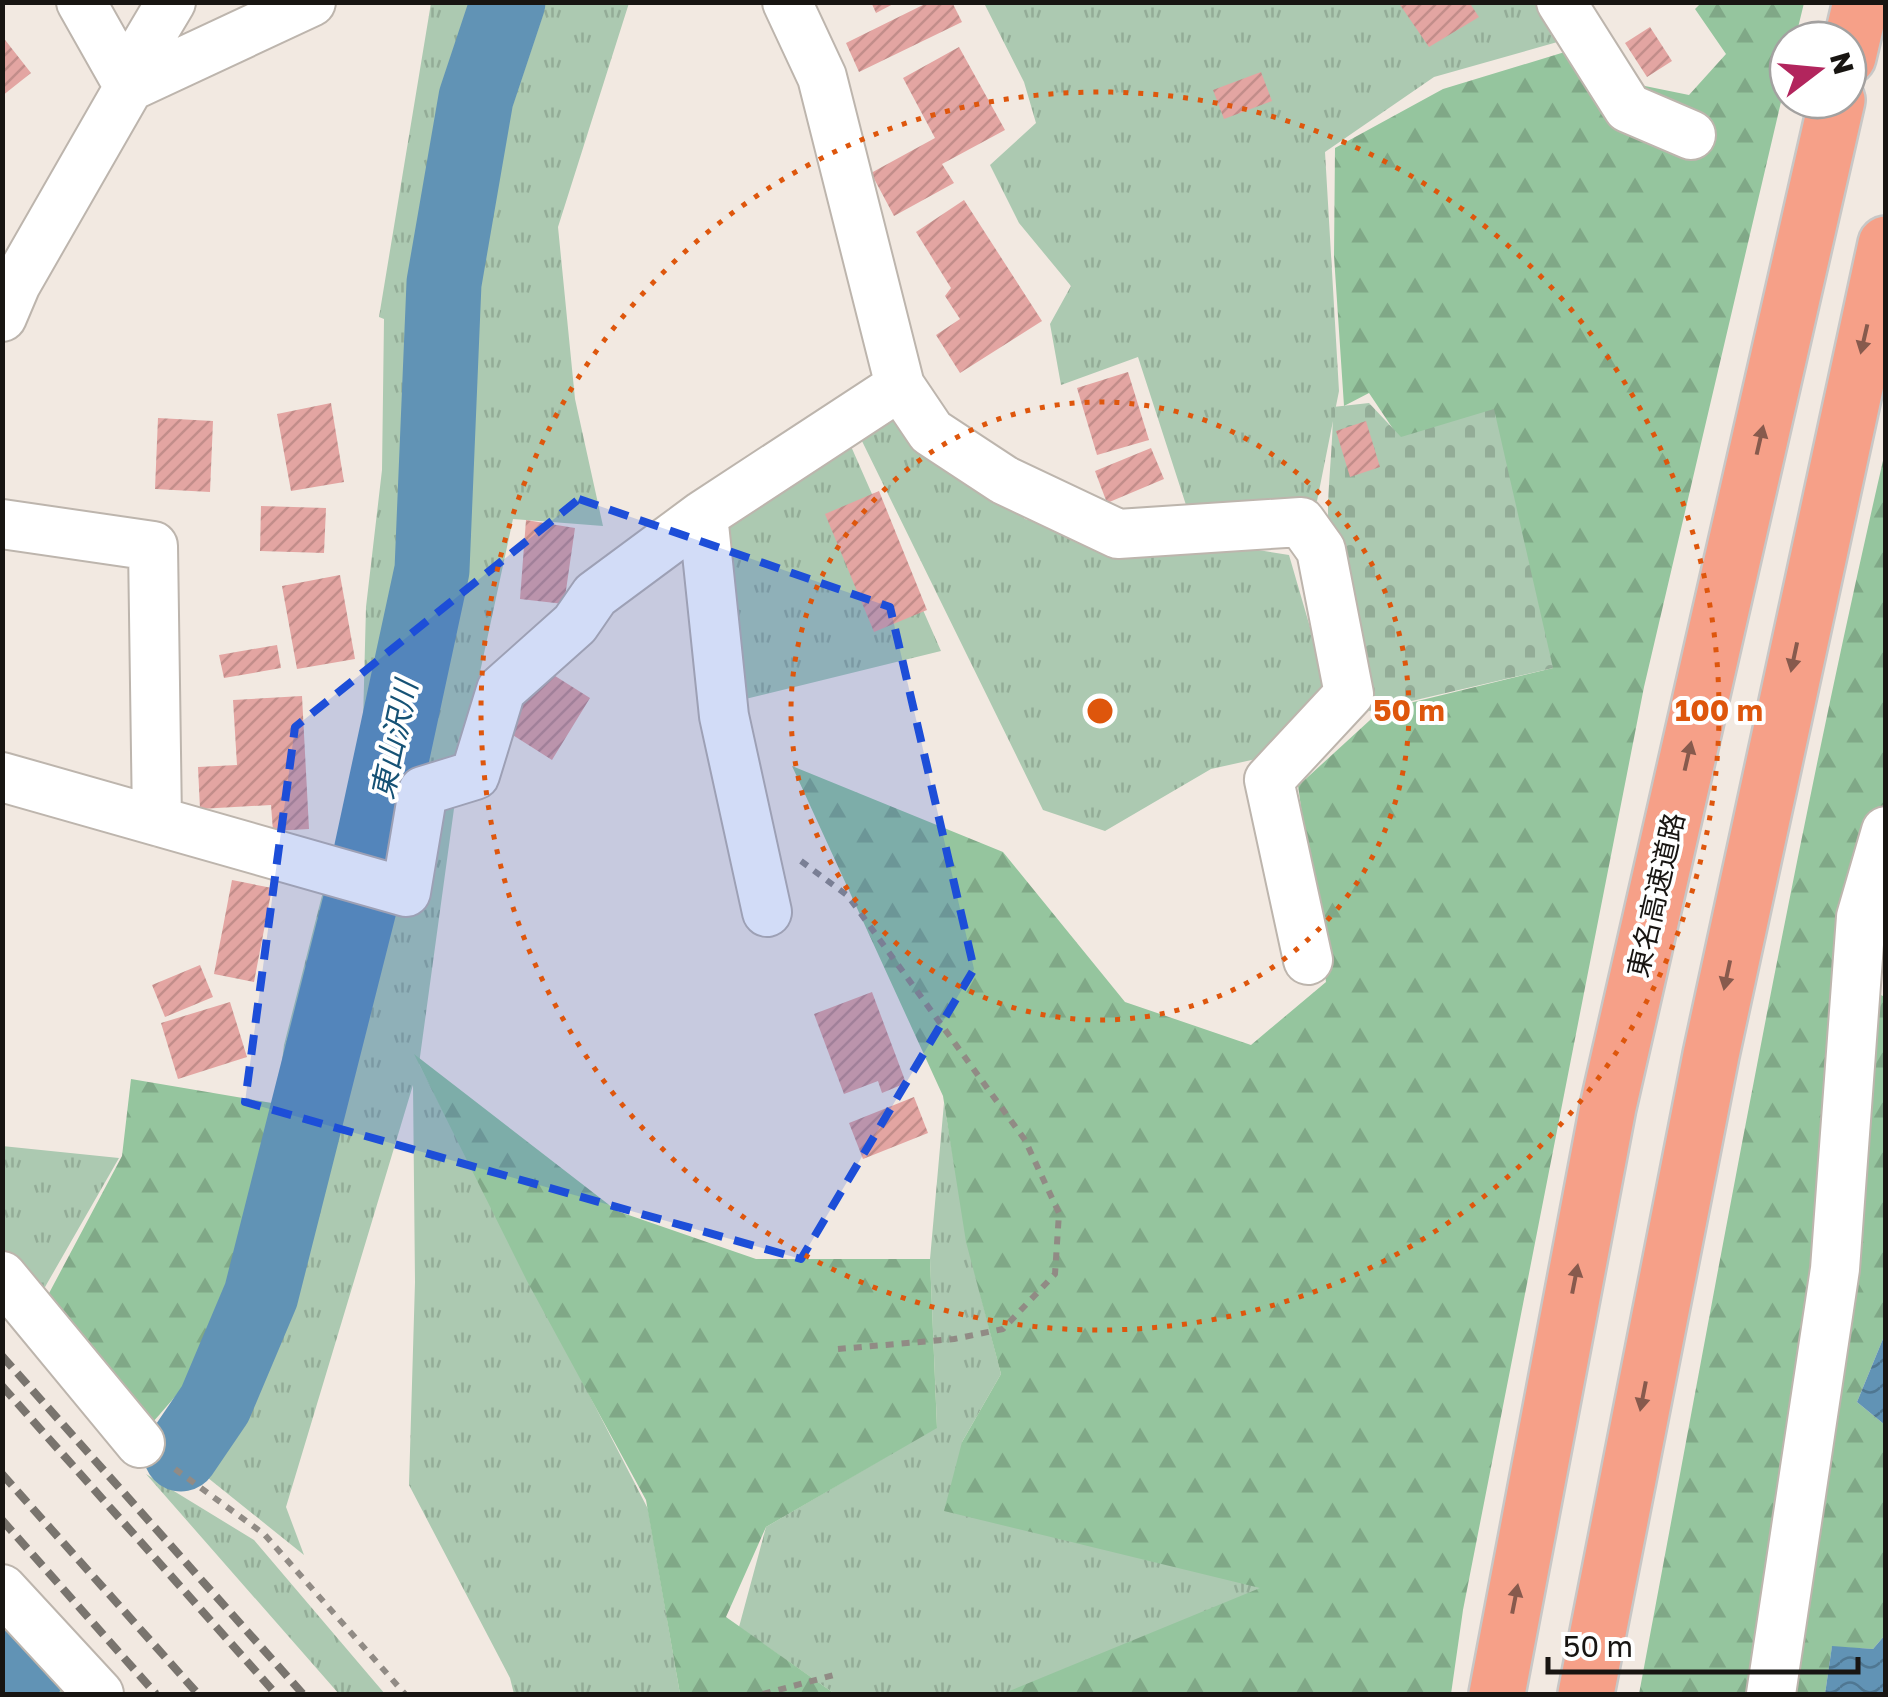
<svg xmlns="http://www.w3.org/2000/svg" width="1888" height="1697" viewBox="0 0 1888 1697" font-family="'Golos Text','Noto Sans JP',sans-serif">
<defs>
<pattern id="grass-tufts" width="24" height="20" patternUnits="userSpaceOnUse" patternTransform="scale(2.5)"><rect width="24" height="20" fill="#acc9b1"/><path d="M3 7l-1-3M5 7V3M7 7l1-3M15 17l-1-3M17 17v-4M19 17l1-3" fill="none" stroke="#93ac97"/></pattern>
<pattern id="forest-firs" width="22" height="20" patternUnits="userSpaceOnUse" patternTransform="scale(2.5)"><rect width="22" height="20" fill="#95c59e"/><path d="M5 1l3.5 6h-7zM16 11l3.5 6h-7z" fill="#80a887"/></pattern>
<pattern id="cemetery-stones" width="16" height="16" patternUnits="userSpaceOnUse" patternTransform="scale(2.5)"><rect width="16" height="16" fill="#acc9b1"/><path d="M2 7V4a2 2 0 0 1 4 0v3zM10 15v-3a2 2 0 0 1 4 0v3z" fill="#93ac97"/></pattern>
<pattern id="water-waves" width="16" height="10" patternUnits="userSpaceOnUse" patternTransform="scale(2.5)"><rect width="16" height="10" fill="#6193b5"/><path d="M0 5q4-4 8 0t8 0" fill="none" stroke="#4f7792"/></pattern>
<pattern id="building-hatch" width="6" height="6" patternUnits="userSpaceOnUse" patternTransform="scale(2.5)"><rect width="6" height="6" fill="#e3a5a2"/><path d="M-1 1l2-2M0 6l6-6M5 7l2-2" fill="none" stroke="#c28d8a"/></pattern>
</defs>
<rect width="100%" height="100%" fill="#f2e9e1"/>
<path fill="url(#grass-tufts)" d="M431,3H629L558,227L575,399L603,526L513,519L460,765L419,1064L648,1509L680,1694H514L510,1678L409,1485L415,1282L413,1085L286,1507L304,1555L152,1433L254,1283L284,1045L331,860L362,760L366,607L382,470L384,319L379,317Z
M984,3H1570L1575,37L1434,77L1325,152L1339,391L1317,501L1186,505L1138,357L1061,385L1050,324L1071,286L1019,223L990,165L1036,123L1024,82Z
M889,393L1025,519L1059,528L1149,532L1289,555L1330,696L1265,757L1211,769L1105,831L1043,810L859,435Z
M850,444L941,651L733,702L724,512Z
M944,1103L970,1254L1001,1374L962,1442L1262,1588L1158,1694H835L739,1627L766,1527L937,1427L930,1259Z
M2,1146L119,1158L37,1301L3,1260Z
M146,1474L254,1540L385,1694H339Z
M2,1569L112,1694H3L23,1654L3,1631Z"/>
<path fill="url(#forest-firs)" d="M1701,3H1804L1795,40H1788V72L1644,687L1463,1610L1451,1694H1002L1260,1588L944,1511L962,1442L1001,1374L966,1242L943,1096L792,766L1003,852L1125,1002L1251,1045L1326,982L1298,786L1381,710L1553,668L1369,393L1344,406L1334,256L1335,148L1443,89L1568,51L1640,85L1689,95L1726,54L1695,9Z
M1885,452V811L1842,976L1885,997V1334L1857,1402L1885,1425V1635L1873,1649L1832,1647L1825,1694H1639C1717,1279 1790,864 1885,452Z
M414,1054L617,1211L756,1259H930L937,1428L766,1527L726,1617L835,1694H680L646,1500L527,1281Z
M131,1079L278,1104C270,1164 268,1231 245,1288C224,1342 182,1390 143,1433L47,1297L122,1156Z
M25,1657L32,1694H8Z"/>
<path fill="url(#cemetery-stones)" d="M1369,403L1401,437L1494,409L1553,668L1369,711C1353,649 1327,573 1328,507C1329,474 1333,441 1333,407Z"/>
<path fill="url(#water-waves)" d="M1885,1334V1425L1857,1402Z
M1885,1635V1694H1825L1832,1646L1873,1649Z"/>
<g fill="none" stroke-linecap="round" stroke-linejoin="round">
<path stroke="#6193b5" stroke-width="75" d="M181,1454L215,1404L261,1295L360,904L432,570L444,283L476,98L508,2
M18,1694L34,1655"/>
</g>
<path fill="url(#building-hatch)" d="M871,2H897L876,13Z
M929,2H952L962,22L859,72L846,43Z
M1398,2H1469L1479,17L1429,47Z
M1650,27L1672,61L1647,77L1625,43Z
M2,36L31,73L2,96Z
M959,47L1005,130L942,164L954,183L894,216L871,173L935,138L903,78Z
M1261,72L1272,101L1224,119L1213,90Z
M964,200L1042,321L960,373L936,335L960,319L945,296L951,288L916,232Z
M1128,372L1149,440L1097,455L1077,388Z
M331,403L344,482L291,491L277,414Z
M158,418L213,421L210,492L155,489Z
M1366,421L1380,467L1350,477L1336,431Z
M1151,448L1164,479L1107,503L1095,471Z
M879,491L927,610L874,632L825,514Z
M261,506L326,508L324,553L260,551Z
M526,520L575,528L564,604L520,599Z
M340,575L355,659L297,669L282,586Z
M277,645L281,668L224,678L219,655Z
M544,669L590,698L552,760L505,730Z
M302,696L309,829L273,831L271,805L200,809L198,767L237,765L233,700Z
M232,880L272,888L254,982L214,974Z
M200,965L213,997L165,1017L152,985Z
M872,992L906,1083L882,1093L878,1081L844,1094L814,1014Z
M230,1002L247,1057L178,1079L161,1023Z
M914,1097L928,1133L863,1159L849,1123Z"/>
<g fill="none" stroke-linecap="round" stroke-linejoin="round">
<g stroke="#bdb5ad" stroke-width="52">
<path id="street" d="M81,2L129,87
M787,2L822,77L900,386L931,432L1004,480L1118,534L1301,522L1321,550L1349,694L1269,780L1308,960
M1561,2L1628,108L1691,135
M129,87L146,44L171,2
M2,317L16,284L129,87L311,2
M703,515L724,716L767,912
M2,524L153,546L157,821
M2,777L406,892L423,791L475,775L501,690L575,624L595,595L703,515L900,386
M2,1276L140,1443
M2,1589L99,1694
M1771,1694L1835,1269L1861,917L1886,831"/>
</g>
<g stroke="#c8c7c6" stroke-width="60">
<path id="highway" d="M1848,57L1861,2
M1497,1694L1608,1107L1837,100
M1586,1694L1711,1055L1886,244"/>
</g>
<path stroke="#918b85" stroke-width="6" stroke-dasharray="8 8" stroke-linecap="butt" d="M801,861L848,896L1025,1140L1059,1213L1055,1274L1003,1329L954,1339L838,1349
M175,1469L264,1534L405,1694
M763,1694L834,1675"/>
<use href="#street" stroke="#fff" stroke-width="48"/>
<use href="#highway" stroke="#f6a088" stroke-width="55"/>
<path stroke="#79746e" stroke-width="8" stroke-dasharray="15 8" stroke-linecap="butt" d="M2,1356L303,1694
M2,1386L276,1694
M2,1474L198,1694
M2,1520L156,1694"/>
</g>
<defs><path id="oneway-solid" d="M-6-.8H1V-3.2L6.5 0L1 3.2V.8H-6Z" transform="scale(2.5)"/></defs>
<g fill="#875a4d">
<use href="#oneway-solid" transform="translate(1864 339) rotate(103)"/>
<use href="#oneway-solid" transform="translate(1760 440) rotate(-77)"/>
<use href="#oneway-solid" transform="translate(1794 657) rotate(102)"/>
<use href="#oneway-solid" transform="translate(1688 756) rotate(-77)"/>
<use href="#oneway-solid" transform="translate(1727 975) rotate(102)"/>
<use href="#oneway-solid" transform="translate(1575 1279) rotate(-79)"/>
<use href="#oneway-solid" transform="translate(1643 1396) rotate(101)"/>
<use href="#oneway-solid" transform="translate(1515 1599) rotate(-79)"/>
</g>
<path fill="#1d4ed8" fill-opacity="0.2" stroke="#1d4ed8" stroke-width="8" stroke-dasharray="20 12" stroke-linejoin="round" d="M579,499L890,607L974,969L801,1259L245,1102L295,727Z"/>
<g fill="none" stroke="#de560c" stroke-width="5" stroke-dasharray="5 10">
<circle cx="1100" cy="711" r="309"/>
<circle cx="1100" cy="711" r="619"/>
</g>
<g text-anchor="middle" stroke-width="8" stroke-linejoin="round" paint-order="stroke">
<g font-size="28" fill="#181512" stroke="#fff">
<text transform="translate(1656 895) rotate(-77)" y="10">東名高速道路</text>
</g>
<g font-size="30" font-style="italic" fill="#165275" stroke="#fff">
<text transform="translate(395 740) rotate(-78)" y="10">東山沢川</text>
</g>
</g>
<circle cx="1100" cy="711" r="15" fill="#de560c" stroke="#fff" stroke-width="5"/>
<g font-size="30" text-anchor="middle" font-weight="bold" fill="#de560c" stroke="#fff" stroke-width="8" stroke-linejoin="round" paint-order="stroke">
<text x="1409" y="721">50 m</text>
<text x="1719" y="721">100 m</text>
</g>
<rect width="1888" height="1697" fill="none" stroke="#181512" stroke-width="10"/>
<g transform="translate(1818 70) rotate(74)"><circle r="48" fill="#ffffff" stroke="#a3a1a0" stroke-width="2.5"/>
<path d="M0-8L18 38L0 25L-18 38Z" fill="#b2255d"/>
<text y="-15" font-size="28" font-weight="bold" text-anchor="middle" fill="#181512">N</text>
</g>
<path d="M1548 1657v15h310v-15" fill="none" stroke="#181512" stroke-width="5"/>
<text x="1563" y="1657" font-size="30" fill="#181512" stroke="#ffffff" stroke-width="8" paint-order="stroke">50 m</text>
</svg>
